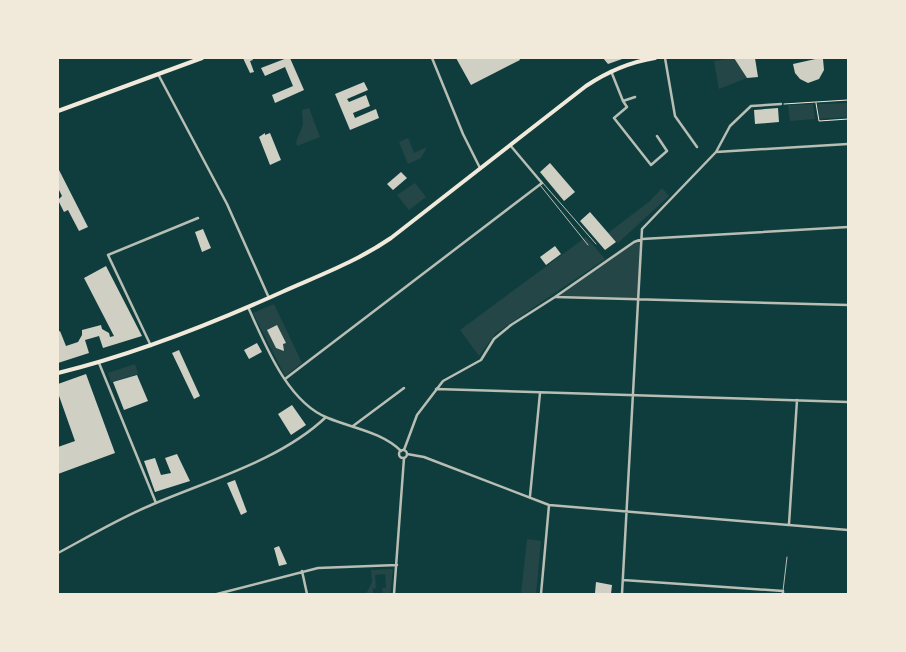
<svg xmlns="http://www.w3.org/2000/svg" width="906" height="652" viewBox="0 0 906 652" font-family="Merriweather,serif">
<rect width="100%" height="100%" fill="#0f3d3e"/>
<path fill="#244646" d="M734,58L747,78L719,89L714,61Z
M848,103V117L819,119L818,104Z
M813,104L815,119L790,121L788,105Z
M309,108L320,137L297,146L296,142L303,125L302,110Z
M408,138L414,153L427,147L421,158L408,164L399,142Z
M415,183L426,197L409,210L397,195Z
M662,188L669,196L618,243L608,233L650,201Z
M586,237L605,259L496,333L479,356L460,330Z
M642,239L639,300L555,297L627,245Z
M274,304L302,363L285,376L253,313Z
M135,364L138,374L111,382L108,373Z
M527,539L541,541L536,594H521Z
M393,569L390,594H383L382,588H386L385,574L375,575L376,588L373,589V594H366L372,582L371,570Z"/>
<path fill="#cfcfc3" d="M243,58H252L253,60L250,61L254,72L250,73Z
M287,58H290L304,90L275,103L272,95L293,86L285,67L265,76L261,68Z
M456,58H519L520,60L471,85Z
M603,58H625L608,64Z
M734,58H755L758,77L747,78Z
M820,58L823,59L824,70L819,79L808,83L800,79L795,73L793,64Z
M364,82L368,90L347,99L349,102L366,95L370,106L353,113L355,118L376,109L379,118L350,130L335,94Z
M778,108L779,122L755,124L754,110Z
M265,133V135L270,133L281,160L270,165L259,137Z
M550,163L575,192L564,201L540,172Z
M59,170L88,227L79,231L68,210L64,212L58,200L62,196L58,188Z
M401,172L407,178L393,190L387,184Z
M590,212L616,242L605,250L580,221Z
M203,229L211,248L202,252L195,232Z
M555,246L561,254L546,265L540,257Z
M106,266L142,336L103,348L99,336L85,340L89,353L58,363V332L60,331L66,346L78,342L82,335V330L101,325L102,329L109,333L110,337L114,336L84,278Z
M277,325L286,343L283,344L284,351L276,348L267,330Z
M257,343L262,352L249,359L244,350Z
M179,350L200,396L194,399L172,353Z
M86,374L115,453L58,474V447L75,441L58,393V384Z
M137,375L148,401L124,410L113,382Z
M292,405L306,425L291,435L278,414Z
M177,454L190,481L155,492L144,461L155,458L161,475L171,473L165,458Z
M235,480L247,512L241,515L227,483Z
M279,546L287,564L279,566L274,548Z
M596,582L612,585L611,594L595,593Z"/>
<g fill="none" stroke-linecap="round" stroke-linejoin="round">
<path stroke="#f1e9da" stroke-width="1" d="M816,103L819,121L848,119
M784,104L848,100"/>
<path stroke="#b8beb3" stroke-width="1" d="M542,182L596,244
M540,185L588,245
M783,591L787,557"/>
<path stroke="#b8beb3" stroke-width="2.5" d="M432,58L463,134L480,168
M665,58L675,116L697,147
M611,71L623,101L635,97
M158,74L227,204L269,298
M623,101L627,107L614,118L651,165L667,151L657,136
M716,152L848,144
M556,297L848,305
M248,307C265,344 287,402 328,418C352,428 382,432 401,451
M151,346L108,255L198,218
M99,363L156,503
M285,379L542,183L510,145
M436,389L848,402
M353,426L404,388
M404,450L417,415L443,381L481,360L494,339L511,325L555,297L634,242L642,239L848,227
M399 454a4 4 0 1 1 8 0a4 4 0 1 1-8 0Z
M407,454L424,457L549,505L848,530
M530,496L540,393
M789,524L797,400
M58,553C88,537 118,519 149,506C206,481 280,461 326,417
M302,571L307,594
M623,580L783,591V594
M217,594L318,568L397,565
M394,594L404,458
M541,594L549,505
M622,594L642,229L716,152L730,126L751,106L781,104"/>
<path stroke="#f1e9da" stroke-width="4" d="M58,111L202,58
M58,373C136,354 209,325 282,292C320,275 356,262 391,238L586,86C607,72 630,62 655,58"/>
</g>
<rect width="906" height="652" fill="none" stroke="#f1e9da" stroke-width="118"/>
</svg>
